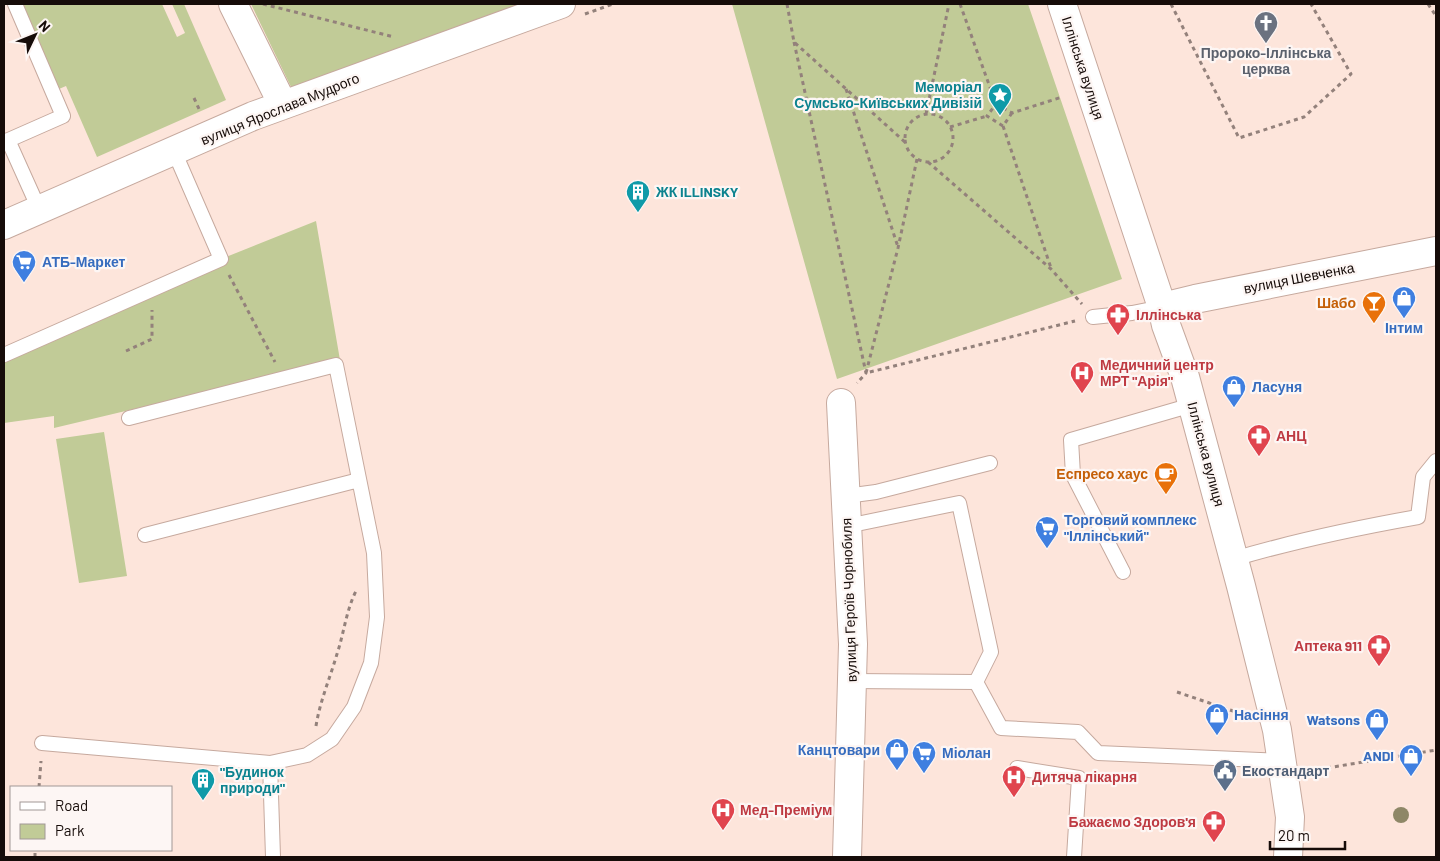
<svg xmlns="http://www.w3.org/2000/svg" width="1440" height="861" viewBox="0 0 1440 861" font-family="Barlow,sans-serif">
<rect width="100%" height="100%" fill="#fde5db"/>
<path fill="#c1cb97" d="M22,4H162L177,37L185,33L172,4H184L226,100L97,157L66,86L59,89Z
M251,4H530L292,89Z
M732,4H1028L1122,279L837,379Z
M316,221L340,360L54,428V416L4,423V355L221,259Z
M104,432L127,576L79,583L56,439Z"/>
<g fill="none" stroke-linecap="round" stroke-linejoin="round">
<g stroke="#c6a99e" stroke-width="16">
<path id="lane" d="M8,140L39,209
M4,142L63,116L15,4
M1093,317L1132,313L1162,307
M4,355L221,259L174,151
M129,418L336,365L374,553L377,617L371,663L354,707L332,739L307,755L270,763L273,857
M846,496L876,492L990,463
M847,526L959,503L991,652L976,682L852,681
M145,535L359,480
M1234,559C1294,541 1356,528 1418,517L1423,477L1436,461
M1123,572L1073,475L1071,440L1192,405
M976,682L1001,728L1078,732L1098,753L1282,761
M42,743L270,763
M1017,768L1079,778L1074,857"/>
</g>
<g stroke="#c6a99e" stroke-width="30">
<path id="street" d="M233,4L283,105
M4,225L253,116L561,4
M1162,307L1195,299L1436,251
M841,403L853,644L847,857"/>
</g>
<g stroke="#c6a99e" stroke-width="30">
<path id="primary" d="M1062,4L1162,307L1166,325L1185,377L1241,586L1277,730L1290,817L1288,857"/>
</g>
<path stroke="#93817b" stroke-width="3" stroke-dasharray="4 4" stroke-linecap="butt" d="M263,4L394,37
M787,4L794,42L906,143
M960,4L996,104L987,116L1003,126L1012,113
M1171,4L1239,138L1304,117L1351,74L1311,4
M1428,4L1436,16
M585,14L613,4
M794,42L866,373L857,383
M846,89L898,247
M194,98L200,111
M996,104L1012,113L1062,97
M926,114L949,4
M905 138a24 24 0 1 1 48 0a24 24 0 1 1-48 0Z
M1003,126L1051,268
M950,127L987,116
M917,159L898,248L866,373L1075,321
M928,162L1051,269L1082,304
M229,275L275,362
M126,351L152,339V310
M1177,692L1236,712
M316,726C320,701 330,678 337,654C344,633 346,611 356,591
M1327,768L1436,750
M39,787L41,761
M35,857V850"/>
<use href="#lane" stroke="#fff" stroke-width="14"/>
<use href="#street" stroke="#fff" stroke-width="28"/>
<use href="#primary" stroke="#fff" stroke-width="28"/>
</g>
<circle fill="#8e8767" cx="1401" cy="815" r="8"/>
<defs>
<g id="church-pin" transform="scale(1.25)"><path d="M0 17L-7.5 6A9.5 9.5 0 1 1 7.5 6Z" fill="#6b7280" stroke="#fdf6f4"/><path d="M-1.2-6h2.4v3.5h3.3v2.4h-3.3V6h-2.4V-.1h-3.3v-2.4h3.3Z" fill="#fff"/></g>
<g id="sight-pin" transform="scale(1.25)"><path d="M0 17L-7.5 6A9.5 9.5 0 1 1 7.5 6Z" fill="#0f9aa8" stroke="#fdf6f4"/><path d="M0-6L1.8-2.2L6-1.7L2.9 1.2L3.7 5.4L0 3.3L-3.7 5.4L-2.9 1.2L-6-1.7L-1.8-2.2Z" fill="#fff"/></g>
<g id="building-pin" transform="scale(1.25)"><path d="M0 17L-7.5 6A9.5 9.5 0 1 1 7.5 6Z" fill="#0f9aa8" stroke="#fdf6f4"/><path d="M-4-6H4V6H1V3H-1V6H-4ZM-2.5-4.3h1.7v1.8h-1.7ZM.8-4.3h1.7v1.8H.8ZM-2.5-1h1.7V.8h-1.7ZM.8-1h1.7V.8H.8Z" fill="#fff"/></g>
<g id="supermarket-pin" transform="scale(1.25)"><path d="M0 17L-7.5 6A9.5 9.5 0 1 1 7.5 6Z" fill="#3f7fe0" stroke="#fdf6f4"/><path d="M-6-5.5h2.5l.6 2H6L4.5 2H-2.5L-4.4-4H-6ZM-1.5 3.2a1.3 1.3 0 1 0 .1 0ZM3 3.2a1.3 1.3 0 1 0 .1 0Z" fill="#fff"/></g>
<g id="shop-pin" transform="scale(1.25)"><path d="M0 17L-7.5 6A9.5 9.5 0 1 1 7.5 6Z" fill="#3f7fe0" stroke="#fdf6f4"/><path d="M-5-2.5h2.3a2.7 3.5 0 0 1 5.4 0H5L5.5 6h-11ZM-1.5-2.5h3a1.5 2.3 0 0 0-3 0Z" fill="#fff"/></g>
<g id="bar-pin" transform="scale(1.25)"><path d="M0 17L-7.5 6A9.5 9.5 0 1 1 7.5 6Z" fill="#e8710a" stroke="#fdf6f4"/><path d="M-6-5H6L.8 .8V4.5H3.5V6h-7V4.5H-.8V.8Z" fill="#fff"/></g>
<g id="pharmacy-pin" transform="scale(1.25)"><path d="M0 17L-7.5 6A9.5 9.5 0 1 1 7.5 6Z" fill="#e0444e" stroke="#fdf6f4"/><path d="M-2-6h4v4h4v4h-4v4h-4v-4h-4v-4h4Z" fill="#fff"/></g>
<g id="hospital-pin" transform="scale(1.25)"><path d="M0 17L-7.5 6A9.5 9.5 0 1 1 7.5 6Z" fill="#e0444e" stroke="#fdf6f4"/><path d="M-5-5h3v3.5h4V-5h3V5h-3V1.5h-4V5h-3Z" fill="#fff"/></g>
<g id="cafe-pin" transform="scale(1.25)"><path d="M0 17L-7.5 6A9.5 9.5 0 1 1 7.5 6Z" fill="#e8710a" stroke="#fdf6f4"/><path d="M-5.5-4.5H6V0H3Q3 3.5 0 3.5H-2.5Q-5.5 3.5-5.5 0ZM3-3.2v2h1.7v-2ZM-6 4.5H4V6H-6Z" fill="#fff"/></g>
<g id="civic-pin" transform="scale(1.25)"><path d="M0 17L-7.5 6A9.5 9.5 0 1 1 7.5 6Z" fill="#5c6f8a" stroke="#fdf6f4"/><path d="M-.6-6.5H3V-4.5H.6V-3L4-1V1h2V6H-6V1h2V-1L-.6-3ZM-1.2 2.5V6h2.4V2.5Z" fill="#fff"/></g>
</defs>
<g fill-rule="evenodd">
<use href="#church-pin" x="1266" y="23"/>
<use href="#sight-pin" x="1000" y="95"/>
<use href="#building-pin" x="638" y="192"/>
<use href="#supermarket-pin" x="24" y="262"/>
<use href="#shop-pin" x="1404" y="298"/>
<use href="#bar-pin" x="1374" y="303"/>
<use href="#pharmacy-pin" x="1118" y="315"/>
<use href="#hospital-pin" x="1082" y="373"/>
<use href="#shop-pin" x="1234" y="387"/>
<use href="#pharmacy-pin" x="1259" y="436"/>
<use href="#cafe-pin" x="1166" y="474"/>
<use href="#supermarket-pin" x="1047" y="528"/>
<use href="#pharmacy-pin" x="1379" y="646"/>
<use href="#shop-pin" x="1217" y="715"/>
<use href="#shop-pin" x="1377" y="720"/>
<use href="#shop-pin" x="897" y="750"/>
<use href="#supermarket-pin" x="924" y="753"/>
<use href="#shop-pin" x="1411" y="756"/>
<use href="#civic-pin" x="1225" y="771"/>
<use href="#hospital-pin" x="1014" y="777"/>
<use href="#building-pin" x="203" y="780"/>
<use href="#hospital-pin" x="723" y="810"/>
<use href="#pharmacy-pin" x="1214" y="822"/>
</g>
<g text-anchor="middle" stroke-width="4.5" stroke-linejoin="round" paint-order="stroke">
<g font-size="14" font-weight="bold" fill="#5b616d" stroke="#fdf6f4">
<text x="1266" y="58">Пророко-Іллінська<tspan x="1266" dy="16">церква</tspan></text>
</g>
<g font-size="14" fill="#160c09" stroke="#fdf6f4">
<text transform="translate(1083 68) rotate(72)" y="5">Іллінська вулиця</text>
<text transform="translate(280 109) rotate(-22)" y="5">вулиця Ярослава Мудрого</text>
<text transform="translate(1299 278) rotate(-11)" y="5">вулиця Шевченка</text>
<text transform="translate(1206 454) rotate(75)" y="5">Іллінська вулиця</text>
<text transform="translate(849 600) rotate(-92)" y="5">вулиця Героїв Чорнобиля</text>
</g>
<g font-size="14" font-weight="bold" fill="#0d838f" stroke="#fdf6f4" text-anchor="start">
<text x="982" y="92" text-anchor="end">Меморіал<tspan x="982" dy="16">Сумсько-Київських Дивізій</tspan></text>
<text x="656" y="197">ЖК ILLINSKY</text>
<text x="220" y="777">"Будинок<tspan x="220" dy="16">природи"</tspan></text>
</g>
<g font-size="14" font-weight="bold" fill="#366cbe" stroke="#fdf6f4" text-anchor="start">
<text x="42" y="267">АТБ-Маркет</text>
<text x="1404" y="333" text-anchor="middle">Інтим</text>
<text x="1252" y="392">Ласуня</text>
<text x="1064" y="525">Торговий комплекс<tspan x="1064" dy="16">"Іллінський"</tspan></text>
<text x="1234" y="720">Насіння</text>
<text x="1360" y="725" text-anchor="end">Watsons</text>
<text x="880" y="755" text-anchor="end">Канцтовари</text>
<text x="942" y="758">Міолан</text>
<text x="1394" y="761" text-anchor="end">ANDI</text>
</g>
<g font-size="14" font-weight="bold" fill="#c56008" stroke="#fdf6f4" text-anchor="end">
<text x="1356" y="308">Шабо</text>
<text x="1148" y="479">Еспресо хаус</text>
</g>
<g font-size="14" font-weight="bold" fill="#be3a42" stroke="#fdf6f4" text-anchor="start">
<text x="1136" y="320">Іллінська</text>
<text x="1100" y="370">Медичний центр<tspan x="1100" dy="16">МРТ "Арія"</tspan></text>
<text x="1276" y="441">АНЦ</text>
<text x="1362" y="651" text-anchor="end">Аптека 911</text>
<text x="1032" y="782">Дитяча лікарня</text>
<text x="740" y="815">Мед-Преміум</text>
<text x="1196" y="827" text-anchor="end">Бажаємо Здоров'я</text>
</g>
<g font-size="14" font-weight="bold" fill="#4e5e75" stroke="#fdf6f4" text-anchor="start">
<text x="1242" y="776">Екостандарт</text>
</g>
</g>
<rect width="1440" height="861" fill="none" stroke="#160c09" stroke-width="10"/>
<rect x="10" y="786" width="162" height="65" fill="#fdf6f4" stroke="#a19896"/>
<rect x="20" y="802" width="25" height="8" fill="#ffffff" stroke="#a19896"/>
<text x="55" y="811" font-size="15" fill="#160c09">Road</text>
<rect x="20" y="824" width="25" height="15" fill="#c1cb97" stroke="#a19896"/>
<text x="55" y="836" font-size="15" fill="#160c09">Park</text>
<g transform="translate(35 35) rotate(47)" stroke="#fdf6f4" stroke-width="4" paint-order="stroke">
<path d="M0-4L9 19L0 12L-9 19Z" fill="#160c09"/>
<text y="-8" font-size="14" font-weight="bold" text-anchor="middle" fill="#160c09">N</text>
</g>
<path d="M1270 841v8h75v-8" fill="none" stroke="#160c09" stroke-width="2.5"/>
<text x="1278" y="841" font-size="15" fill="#160c09" stroke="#fdf6f4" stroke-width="4" paint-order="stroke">20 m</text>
</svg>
